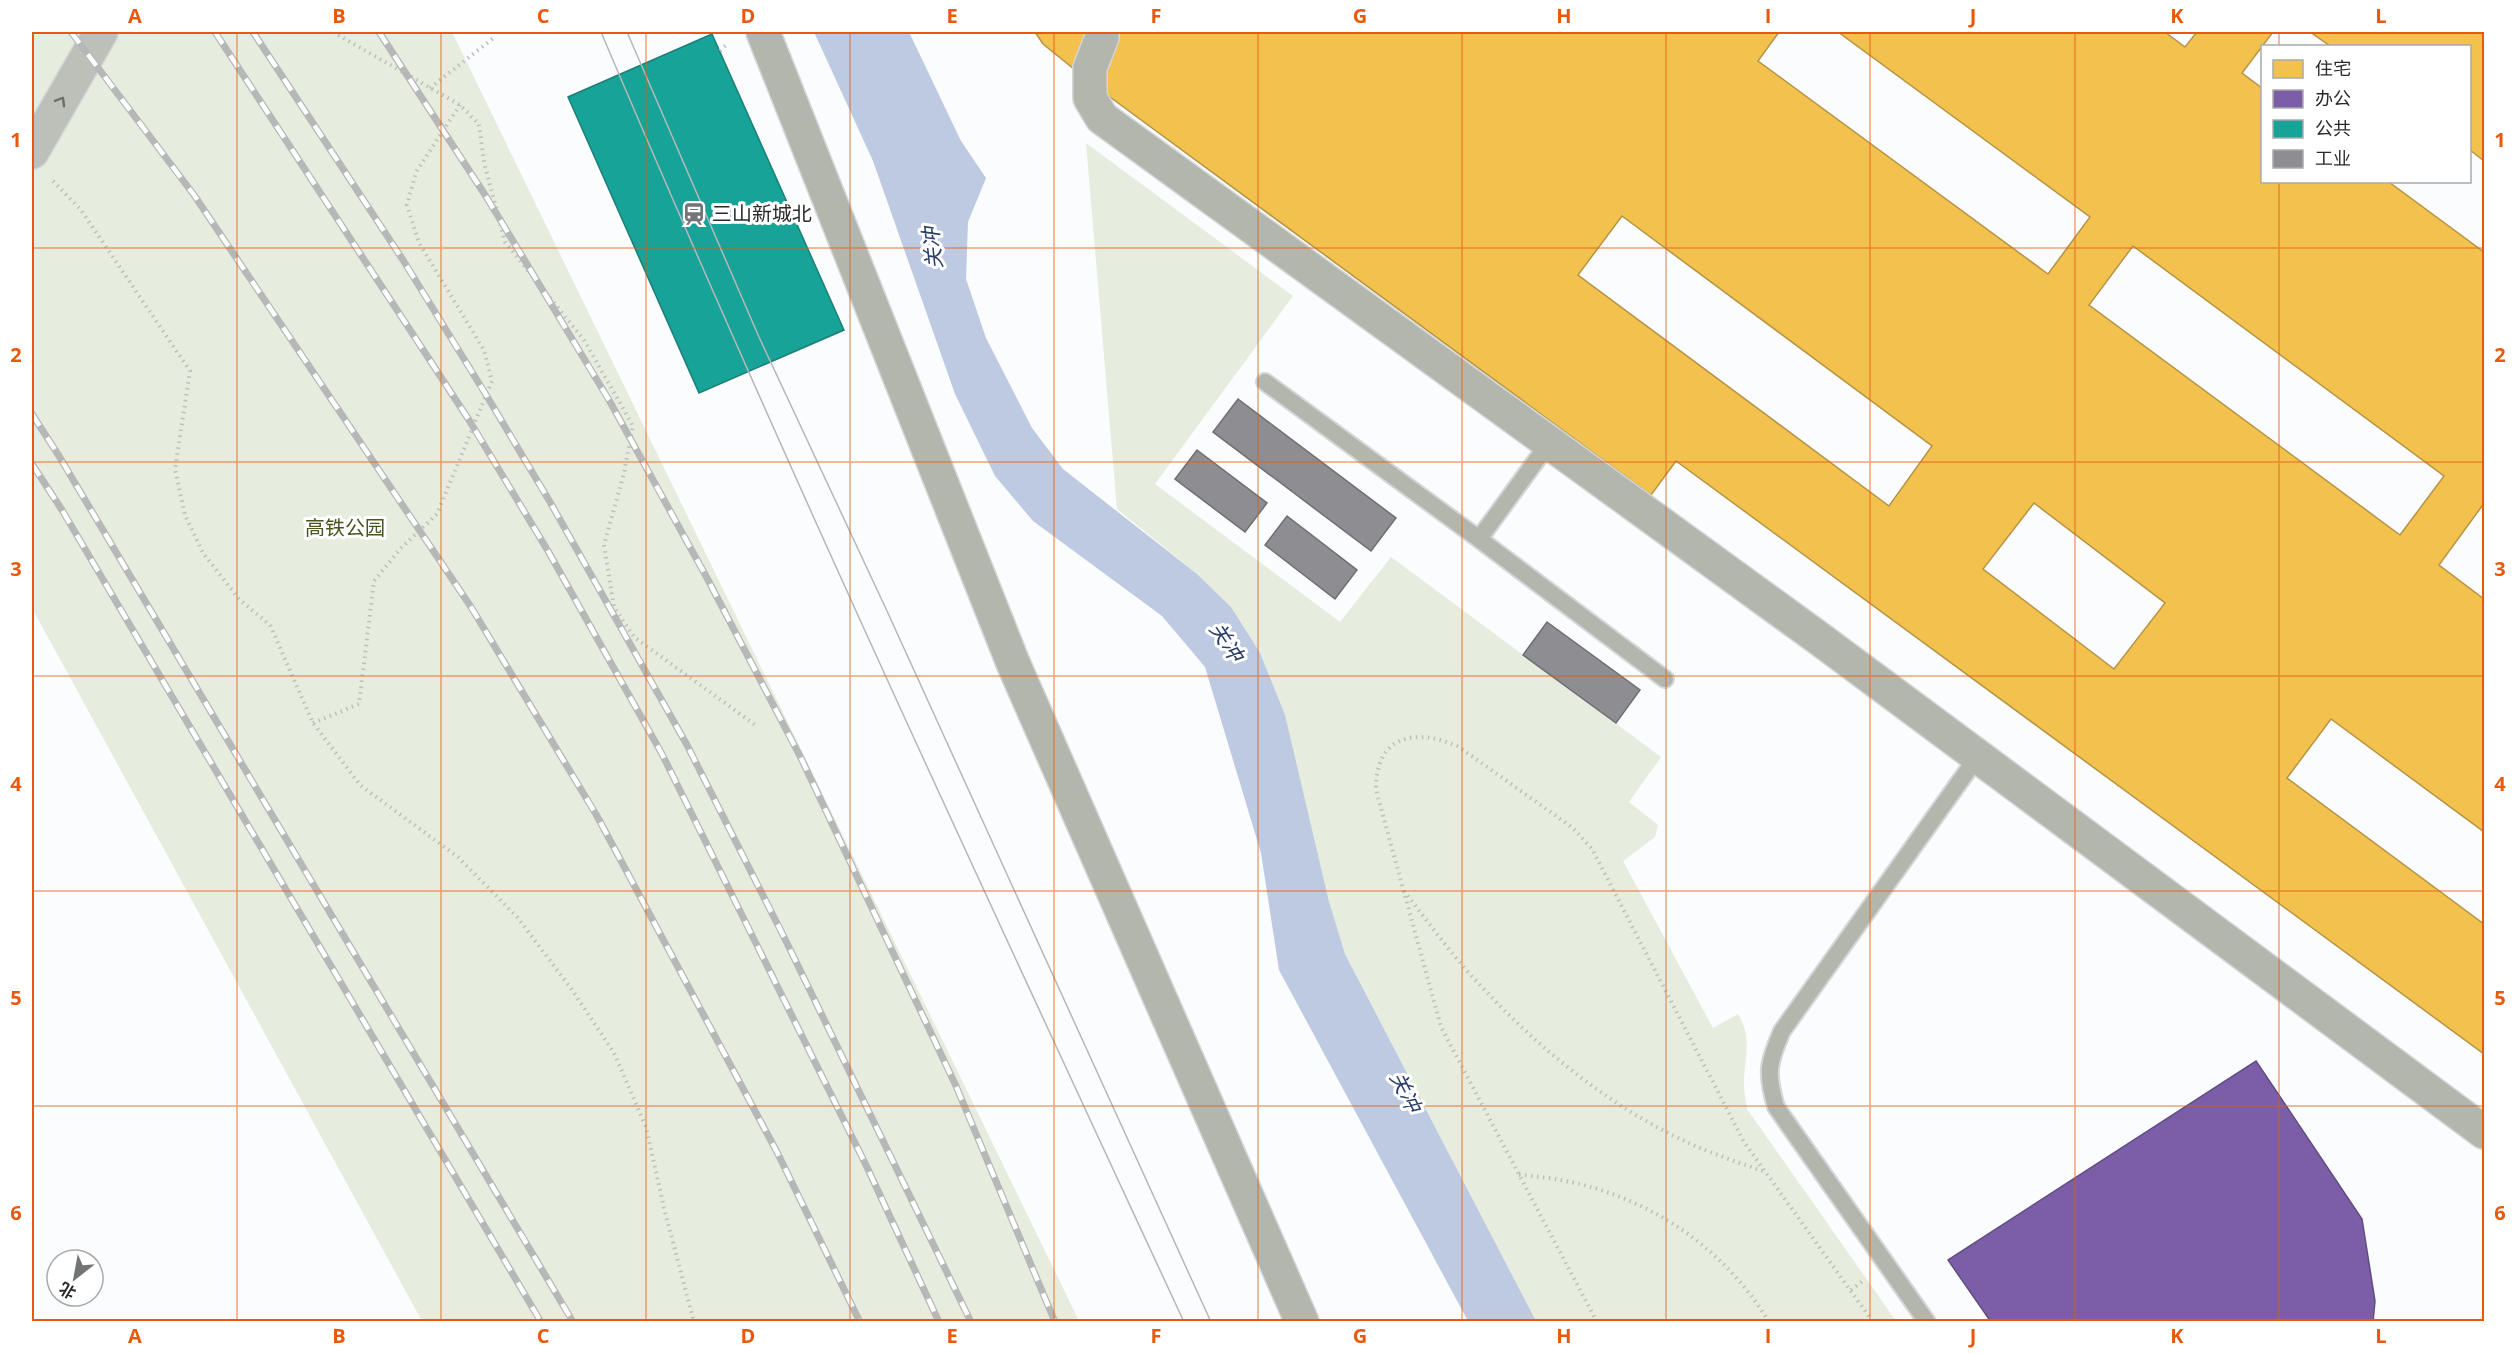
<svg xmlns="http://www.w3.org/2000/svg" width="2516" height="1353" viewBox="0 0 2516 1353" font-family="'Open Sans','Noto Sans SC',sans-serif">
<rect width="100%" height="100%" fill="#fafcfe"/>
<path fill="#e6ecde" d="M32,32H452L1079,1321H422L32,608Z
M1086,143L1293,296L1155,484L1340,622L1391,557L1661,757L1629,802L1658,825L1655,837L1623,861L1713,1028L1738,1014C1753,1040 1744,1058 1744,1085C1744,1093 1746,1101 1747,1109L1896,1321H1536L1345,954L1231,607L1197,574L1117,509Z"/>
<path fill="#bdcae1" d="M814,32H909L961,141L986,178L968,222L966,279L986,338L1032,428L1063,469L1197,574L1231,607L1260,653L1285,715L1329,902L1345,954L1536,1321H1468L1279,970L1261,853L1205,667L1162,616L1033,521L995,476L955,394L873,161Z"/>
<path fill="#f2c14e" stroke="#b69444" stroke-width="1.5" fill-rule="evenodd" d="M1035,32H2484V1054L1676,461L1651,495L1095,86L1043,44ZM2262,46H2470V182H2262Z
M1779,32H1838L2090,217L2048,274L1758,61Z
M2165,32H2197L2185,47Z
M2273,32H2310L2330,46H2262V88L2242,73Z
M2470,150L2484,161V252L2389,182H2470Z
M1622,216L1932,446L1889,506L1578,275Z
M2133,246L2444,476L2400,535L2089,305Z
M2034,503L2165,603L2114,669L1983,569Z
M2482,506L2484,508V599L2439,565Z
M2331,719L2484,832V924L2287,778Z"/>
<path fill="#7b5ea7" stroke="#624e82" stroke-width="1.5" d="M2256,1061L2362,1219L2375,1301L2373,1322H1991L1948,1260Z"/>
<path fill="#17a398" stroke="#1c7f78" stroke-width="1.5" d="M712,34L844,330L699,393L568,97Z"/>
<path fill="#8d8d92" stroke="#6f6f73" stroke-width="1.5" d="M1238,399L1396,518L1371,551L1213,432Z
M1197,450L1267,503L1245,532L1175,479Z
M1287,516L1357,570L1335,599L1265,545Z
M1547,622L1640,690L1616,723L1523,655Z"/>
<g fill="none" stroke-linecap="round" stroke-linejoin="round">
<g stroke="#d5d6d7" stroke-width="20">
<path id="service" d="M1265,382L1479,539L1549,443
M1479,539L1665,679
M1927,1322L1776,1107C1766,1073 1768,1063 1782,1031L1978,756"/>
</g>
<g stroke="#d5d6d7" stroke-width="36">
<path id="minor" d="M763,32L1013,663L1302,1322
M1102,37L1090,68V98L1102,118L1817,637L2484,1132"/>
</g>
<g stroke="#d5d6d7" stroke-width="36">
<path id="secondary" d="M32,152L101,32"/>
</g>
<path stroke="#bec0bd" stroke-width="4" stroke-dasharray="1.5 4.5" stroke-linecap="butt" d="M333,32L460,105L479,124L484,162L505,242L584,340L633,426L624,473L604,545L614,607L634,637L758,727
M720,51L728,43
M430,88L496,36
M53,181L81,210L190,371L175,469L185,515L203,553L239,599L270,625L313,723L360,785L458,857L517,917L570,987L614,1053L646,1127L664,1208L694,1322
M313,723L359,704L374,581L401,548L437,514L492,381L484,350L419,243L407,205L416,172L460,105
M1404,891C1429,923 1453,957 1481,986C1538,1048 1607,1104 1682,1140C1708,1152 1736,1162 1763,1171
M1519,1175C1622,1181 1715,1233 1769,1322
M1851,1290L1864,1280
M1597,1322L1441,1027L1376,790C1375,735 1416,727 1459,747L1573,828L1592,849L1744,1142L1873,1322"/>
<use href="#service" stroke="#b3b6ad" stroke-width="16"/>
<use href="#minor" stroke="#b3b6ad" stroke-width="33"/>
<use href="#secondary" stroke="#bdc0b8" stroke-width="33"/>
<path stroke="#b6b8b7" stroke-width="1.5" d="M601,32C785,466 985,893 1184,1322
M627,32L759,337L887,611L1211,1322"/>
<g stroke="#b6b8b7" stroke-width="7">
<path id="rail" d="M71,32L194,195L471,607L597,816L777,1152L860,1322
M215,32L469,420L548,551L662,754L866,1165L939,1322
M253,32L403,260L488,398L550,502L687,745L784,937L971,1322
M379,32L487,198L609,400L707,578L801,758L956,1086L1055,1322
M32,414L59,456L573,1322
M32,464L62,510L541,1322"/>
</g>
<use href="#rail" stroke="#fff" stroke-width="4.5" stroke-dasharray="14" stroke-linecap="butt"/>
</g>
<defs><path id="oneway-chevron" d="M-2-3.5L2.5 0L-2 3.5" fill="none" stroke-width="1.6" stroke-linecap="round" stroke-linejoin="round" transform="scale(1.5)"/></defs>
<use stroke="#6c6e6b" href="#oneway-chevron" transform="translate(61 101) rotate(-60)"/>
<path fill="none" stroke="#e8590c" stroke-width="1.5" stroke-opacity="0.55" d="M237,32V1322M441,32V1322M646,32V1322M850,32V1322M1054,32V1322M1258,32V1322M1462,32V1322M1666,32V1322M1870,32V1322M2075,32V1322M2279,32V46M2279,182V1322M32,248H2484M32,462H2484M32,676H2484M32,891H2484M32,1106H2484"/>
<defs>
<g id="station-bare" transform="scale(1.8)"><path d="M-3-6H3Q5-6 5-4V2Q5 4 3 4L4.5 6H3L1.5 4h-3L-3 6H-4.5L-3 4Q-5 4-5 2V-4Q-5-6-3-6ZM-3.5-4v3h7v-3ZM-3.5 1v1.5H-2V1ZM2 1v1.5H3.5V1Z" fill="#727476" stroke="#fff" stroke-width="2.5" paint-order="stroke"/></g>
</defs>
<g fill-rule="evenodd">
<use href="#station-bare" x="694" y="214"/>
</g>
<g text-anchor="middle" stroke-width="6" stroke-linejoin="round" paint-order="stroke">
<g font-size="20" fill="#292a2c" stroke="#fff" text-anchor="start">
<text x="712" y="221">三山新城北</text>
</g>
<g font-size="20" fill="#49561f" stroke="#fff">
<text x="345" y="535">高铁公园</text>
</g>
<g font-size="21" font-style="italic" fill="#293e69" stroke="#fff">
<text transform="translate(933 248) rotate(-96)" y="7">关冲</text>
<text transform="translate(1226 642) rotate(56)" y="7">关冲</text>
<text transform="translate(1405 1092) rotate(63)" y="7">关冲</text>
</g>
</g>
<rect width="2516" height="1353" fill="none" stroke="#ffffff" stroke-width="66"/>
<rect x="2261" y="45" width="210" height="138" fill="#ffffff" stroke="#a9aaab" stroke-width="1.5"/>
<rect x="2273" y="60" width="30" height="18" fill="#f2c14e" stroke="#a9aaab" stroke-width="1.5"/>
<text x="2315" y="75" font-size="18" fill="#292a2c">住宅</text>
<rect x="2273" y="90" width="30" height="18" fill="#7b5ea7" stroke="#a9aaab" stroke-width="1.5"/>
<text x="2315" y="105" font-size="18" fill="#292a2c">办公</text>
<rect x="2273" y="120" width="30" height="18" fill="#17a398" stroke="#a9aaab" stroke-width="1.5"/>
<text x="2315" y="135" font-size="18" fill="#292a2c">公共</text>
<rect x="2273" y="150" width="30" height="18" fill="#8d8d92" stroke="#a9aaab" stroke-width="1.5"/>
<text x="2315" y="165" font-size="18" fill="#292a2c">工业</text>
<g transform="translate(75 1278) rotate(211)"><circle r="28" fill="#ffffff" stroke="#a9aaab" stroke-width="1.5"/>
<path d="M0-4.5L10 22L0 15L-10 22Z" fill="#727476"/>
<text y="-9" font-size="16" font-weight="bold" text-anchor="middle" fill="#292a2c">北</text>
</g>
<rect x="33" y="33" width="2450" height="1287" fill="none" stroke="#e8590c" stroke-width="2"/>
<g font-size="20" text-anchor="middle" font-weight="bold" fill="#e8590c">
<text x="135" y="23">A</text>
<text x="339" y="23">B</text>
<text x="543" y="23">C</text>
<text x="748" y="23">D</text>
<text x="952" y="23">E</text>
<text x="1156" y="23">F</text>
<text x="1360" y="23">G</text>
<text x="1564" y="23">H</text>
<text x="1768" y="23">I</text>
<text x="1973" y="23">J</text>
<text x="2177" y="23">K</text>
<text x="2381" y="23">L</text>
<text x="16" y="147">1</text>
<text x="2500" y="147">1</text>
<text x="16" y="362">2</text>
<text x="2500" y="362">2</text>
<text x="16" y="576">3</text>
<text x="2500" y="576">3</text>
<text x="16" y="791">4</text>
<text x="2500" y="791">4</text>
<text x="16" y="1005">5</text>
<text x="2500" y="1005">5</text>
<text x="16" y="1220">6</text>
<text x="2500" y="1220">6</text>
<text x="135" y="1343">A</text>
<text x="339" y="1343">B</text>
<text x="543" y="1343">C</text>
<text x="748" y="1343">D</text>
<text x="952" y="1343">E</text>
<text x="1156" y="1343">F</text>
<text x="1360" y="1343">G</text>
<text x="1564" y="1343">H</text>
<text x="1768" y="1343">I</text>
<text x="1973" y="1343">J</text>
<text x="2177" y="1343">K</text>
<text x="2381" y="1343">L</text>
</g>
</svg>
